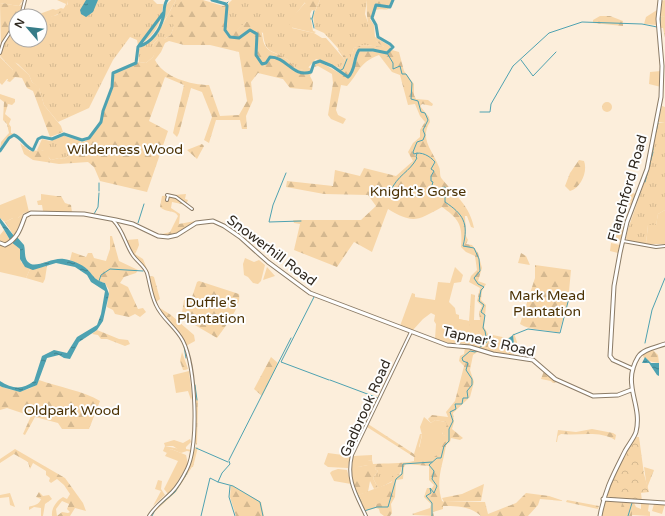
<svg xmlns="http://www.w3.org/2000/svg" width="665" height="516" viewBox="0 0 665 516" font-family="'Varela Round',sans-serif">
<defs>
<pattern id="grass-tufts" width="24" height="20" patternUnits="userSpaceOnUse"><rect width="24" height="20" fill="#f7d6a8"/><path d="M3 7l-1-3M5 7V3M7 7l1-3M15 17l-1-3M17 17v-4M19 17l1-3" fill="none" stroke="#d4b890"/></pattern>
<pattern id="forest-firs" width="22" height="20" patternUnits="userSpaceOnUse"><rect width="22" height="20" fill="#f7d6a8"/><path d="M5 1l3.5 6h-7zM16 11l3.5 6h-7z" fill="#d4b890"/></pattern>
<pattern id="park-crowns" width="20" height="18" patternUnits="userSpaceOnUse"><rect width="20" height="18" fill="#f7d6a8"/><path d="M2 6a3 3 0 1 1 6 0M12 15a3 3 0 1 1 6 0" fill="none" stroke="#d4b890"/></pattern>
<pattern id="water-ripples" width="26" height="14" patternUnits="userSpaceOnUse"><rect width="26" height="14" fill="#4ea2b1"/><path d="M2 4q2-2 4 0t4 0M15 11q2-2 4 0t4 0" fill="none" stroke="#41848f"/></pattern>
</defs>
<rect width="100%" height="100%" fill="#fceedb"/>
<path fill="url(#grass-tufts)" d="M0,0H23L19,6L0,3Z
M68,0H153L157,4H163C162,21 155,38 138,45L137,40L130,37L113,60L89,108L58,122L44,105L39,88L32,82L29,75L18,64L0,56L4,42L16,24V40H40V19L57,15L68,4Z
M176,0H182L171,35L164,39H158L153,44L156,51L153,57L146,63L139,62L138,50L158,33Z
M232,0H305L306,1L295,15L292,28L314,33L322,38H326L345,60L340,68L316,59L306,70C294,71 293,63 285,58C271,49 265,54 263,33L246,22L233,34L227,28L228,4Z
M320,0H367L365,14L372,34L377,42L384,47L362,45L354,48L351,58H347L324,33L315,29L313,16Z
M660,16L665,17V38L663,28H660Z
M658,123H665V210L658,214L656,226L648,225L646,244L628,241L626,238L628,229L648,172Z
M64,136L81,141C75,147 71,155 64,159L59,158L51,160L43,150L39,152L37,150L42,139L50,141Z
M4,230L10,240L6,243L0,241V235Z
M191,366L198,402L197,445L194,442L196,414Z
M198,447L193,467H192L176,492L150,516C157,506 166,500 174,491C184,479 190,464 194,449Z
M376,467H402C400,479 390,483 378,488L373,478L378,471L375,469Z"/>
<path fill="url(#forest-firs)" fill-rule="evenodd" d="M57,0H68C68,13 51,18 40,19V16H34L53,9L56,10L61,8L64,9L66,4Z
M171,0H176L163,23L166,5Z
M182,0H203L223,6L228,4L227,28L233,33L246,22H256C265,29 260,38 266,47C271,54 279,53 285,58C293,63 291,67 302,70L308,67L313,70L310,76L313,82L312,90L290,88L283,79L258,73L251,82L253,100L246,116L247,129H242L240,120H216L209,143L204,140L212,117L202,92L191,88L179,133L177,137L173,133L184,85L165,77L149,121L168,131L147,192L100,181L94,167L88,162L59,164L33,160L24,154L20,143L30,151L46,150L48,153L49,158L51,160L59,158L64,159C73,154 75,142 86,141C100,126 106,108 111,89C113,83 111,78 113,73L139,62L146,63L153,57L155,51L153,44L158,39H164L171,35L174,25L170,22V17ZM169,41L184,45H210L239,52L247,101L239,115L220,116L209,85C191,85 163,77 155,60L161,52L165,43Z
M305,0H320L315,11L309,9L305,3Z
M367,0H394C387,15 387,7 375,10L373,18L370,19L374,25L375,37L390,46V49L386,52L359,49C351,55 356,68 348,76L345,75L327,63L339,68L345,60L338,50L339,49L347,58H351L354,48L362,45L384,47C381,45 378,43 376,41C367,30 366,13 367,0Z
M0,3L19,6L22,4L19,16H16V21L1,47Z
M600,16H610L623,21V26L593,23V20Z
M361,50L386,53L392,50L399,52L404,71L414,84V95L416,99L428,100L433,104L432,106L422,104L420,106L429,117L430,122C419,139 433,151 439,167C441,171 439,176 442,179C455,195 470,206 474,228L471,227L467,216H465L466,236L468,240L466,244L472,245L478,253L482,268L478,281L486,284L482,291L481,300L486,305L484,327L488,334L487,337L489,341L487,351L470,346L450,344L470,343L466,325L458,319L469,321L471,294L475,295L474,320H480L479,312L482,306L477,301L480,288L469,282L471,276L477,270L475,256L466,252L461,247C463,225 459,219 442,207C417,221 413,224 388,209L372,252L354,242L337,267L294,250L300,224L294,223L293,220H361L376,206L368,195L324,194L286,187L287,181L333,186L335,170L360,176L364,168L396,176L413,161L408,152L413,143L420,137V130L425,122L420,116L415,104L408,105L400,75L392,72L379,55C358,63 360,72 347,86L341,85L336,110L338,115L346,119L343,124L331,119L328,115L333,83L332,74L318,66L314,67L316,63L320,62L348,78C358,72 352,57 361,50Z
M0,56L4,57L8,56L29,75L32,82L39,87L44,105L61,126L63,132L50,137L33,91L27,88L22,78L15,77L10,82L7,81L13,70Z
M0,94L15,99V102L12,105L8,104L5,114L11,119L9,124L11,127V133L14,134L9,136L0,148L1,142L9,133L7,124L3,120L4,102L0,99Z
M602 107a5 5 0 1 1 10 0a5 5 0 1 1-10 0Z
M202,144L204,146L197,159L187,150Z
M579,160L584,161C588,171 581,188 570,191L565,186L570,173Z
M186,194L185,199L188,200L186,205L172,202L171,208L180,214L179,224L195,221L194,223L173,236L159,235L170,232L178,216C174,209 166,213 160,207L162,196Z
M56,196H61L65,203L71,205L72,212H56Z
M23,214L20,227L14,236L5,222L13,218H18Z
M110,236H112L119,261L138,270L136,273L124,277L120,283L128,287L138,309L143,308L146,312L140,317L135,314L129,317L115,314L113,310L107,307L109,290L105,283L97,281L87,269L70,260L72,252L86,257L88,253H92L94,258L106,261L110,249Z
M137,250L135,254L143,259L147,269L131,252Z
M521,253L526,256L530,265L518,263Z
M535,265L571,270L568,302L559,333C547,329 530,331 520,324L535,278Z
M47,266L45,279L43,283L26,278L30,269Z
M267,267L275,276L263,280Z
M152,276L154,277L160,299L155,303L149,277Z
M199,281L239,294C242,306 224,328 217,338L188,321L182,313L184,300L192,297L197,282Z
M160,308L171,315L170,320L182,334L181,335L159,309Z
M97,330L119,339L128,340L130,344L125,346L107,339H101L98,335L92,334Z
M465,347L474,348L479,351L473,355L470,370L474,382L470,397L453,413L454,422L452,429L463,438L460,440L451,438L450,442L446,445C443,466 435,480 442,501L444,502L442,498L462,494L484,484L481,501L444,502H485L488,514L516,503L526,493L549,496L564,501L540,499L538,505L528,516H481C470,506 457,506 443,506V509L433,512L434,516L414,515L412,514L430,508L431,504L424,497L427,488H432L434,485L429,480V466L406,464L404,467L403,479L396,480L395,497L391,504L392,513L390,516H384L380,513L379,509L376,508L375,504L383,499L385,485L392,482V476L401,474L402,467H376L375,469L378,471L373,478L378,488L374,489L370,481L368,492L358,495L350,477L358,467L368,465V461L372,460L373,464C386,463 401,464 414,461V457L367,427L368,424L414,454L420,434H422L419,447L441,456L439,452L445,436L442,435L446,422L435,420L431,423L428,419L432,415L448,417L446,412L455,401L464,366L459,361L460,356L464,354Z
M652,349L658,355L659,363L648,361L646,358H644L642,354Z
M182,352L188,369L185,370H183L180,361Z
M271,357L278,363L262,396L254,389Z
M544,371L557,382L553,383L551,381L541,379Z
M39,380C58,387 84,391 100,401L89,429H62L58,423L35,417L25,435L23,434L31,416L7,408L0,410V386C13,392 31,394 39,380Z
M592,429L613,433L616,435L615,440C600,430 579,436 561,434L558,436L557,442H556L558,430L576,432Z
M165,446L180,449L186,447V449L192,450V452L187,451L181,453L171,449L167,453L163,451Z
M15,449L65,478L83,503L86,511L75,508L70,516H52C51,509 56,501 63,497L67,499L70,494L64,485L57,479L51,483L49,481L50,478L46,475V471L33,463L30,469L28,462L14,454L0,463V459ZM62,501L69,504L67,509L70,512L68,513L62,512L57,516L56,509Z
M644,467L654,470L647,488Z
M231,485L261,502L264,516H236L230,497Z
M39,492L43,496L49,495L52,499L45,504L43,516H41V508L34,507L29,510V507C34,505 39,505 41,499L36,497Z
M10,493L15,507L10,505L9,497L0,498V495Z
M567,500L599,506L598,509L566,502Z
M622,501L634,503L636,507L641,509H633L632,516H619Z"/>
<path fill="url(#park-crowns)" d="M635,437H639L644,474L649,492L641,493L642,501L606,497L613,478Z"/>
<path fill="#f7d6a8" d="M665,0V17L660,16L661,1Z
M305,3L312,10L310,14L313,31L316,32L314,33L290,27L289,21Z
M657,10V25L644,24L646,17Z
M0,57L13,70L11,79H7L2,85L0,83Z
M661,71V87L649,84L650,72Z
M662,106L665,107V123L658,122Z
M623,190L636,194L631,205L621,201Z
M41,194L56,196V212L43,211L42,205H38L37,201L41,200Z
M25,195L29,212L24,213L18,218H13L5,222L0,218V205Z
M665,210V244H646L648,225H656L658,214Z
M615,224L624,227L621,240L609,237Z
M138,239L139,245L137,250L131,252L127,240Z
M11,242L20,249L21,262L30,269L26,278L0,272V244L6,246Z
M611,243L620,245L618,253L610,251Z
M245,258L254,262L259,260L265,265L261,281L258,284L253,283L248,277L244,275L243,264Z
M455,267L463,275L461,282L454,283L449,302L455,308L456,314L459,315V319L469,321V325L477,327V330L483,336L477,345C462,341 448,346 435,339L436,324L434,321L435,315L431,313L423,319L413,330L400,326L412,293L415,294V297L435,300L438,282L450,283Z
M171,315L194,335L195,341L186,346L181,335L182,334L170,320Z
M514,333L517,342L514,355L487,351L489,341L487,337L488,334L507,338L512,337Z
M189,371L192,397L191,400L188,391L176,393L173,375Z
M424,417L431,423L435,420L446,422L447,425L442,434L445,436L446,441C441,445 439,450 441,456L437,455L428,461L417,459L422,435L420,427Z
M190,439L191,442L183,450H179L173,446H165L164,443L174,440L183,443Z
M171,449L186,455L188,464L173,489L168,494L164,489L178,461L165,456L168,451Z
M328,453L350,456L348,468L328,467L324,464Z
M372,455V460L368,461V465L358,467L357,476L350,477L353,456Z
M338,469L347,470L351,484L334,481L330,473L332,471Z
M158,480L162,481L161,489L165,495L153,506L161,491L155,489Z
M385,485L388,492L383,499L382,503L375,504L376,508L365,511L358,495Z
M605,500L622,501L620,516H601Z
M641,503L649,504L648,511L650,512V516L632,515V509H641Z
M654,504H665L662,514L652,511Z"/>
<path fill="url(#water-ripples)" d="M86,0H98L93,12L86,17L81,14L80,10Z
M0,218L14,236L10,240L0,223Z
M17,237L24,245C26,252 23,260 31,264C38,267 54,257 64,259C71,260 82,264 87,269C95,277 94,280 105,283L109,294L103,321L97,330L79,342L70,359L64,358L59,355L47,358L37,385L20,392L2,387L0,386V381C12,389 23,390 34,381L42,356L54,350L67,353L77,337L97,325L101,314L105,291L91,282L87,275L75,267L56,263L33,270L25,267L20,259V249L11,242Z
M513,335L514,345L509,349L505,344V341Z
M645,357L651,363H659V376L657,375L649,363H642Z"/>
<g fill="none" stroke-linecap="round" stroke-linejoin="round">
<path stroke="#4ea2b1" stroke-width="1" d="M226,4L228,2
M660,17V25
M311,18V19
M314,28L312,19L314,11
M660,28L661,36
M387,53L393,63V69L400,66L402,74H406L412,83L411,99L418,101L421,112L425,113L428,120L423,130L425,135L423,140L417,142L413,152L414,154C421,151 430,156 435,162L431,169L434,171L431,176V181L433,182L432,185L434,190L445,187V202C463,214 469,223 463,246L474,248L479,259L480,271L474,278L478,284L484,287L481,290L479,301L484,305L481,312L485,315L483,328L485,331L487,342L479,348
M521,60L533,76L556,52
M339,71L343,69L347,59
M480,112H490L491,104L513,66L549,33L582,22L642,24L657,27
M656,132L658,123
M653,150V143
M286,173L273,205L269,222L301,221
M645,182L653,152
M99,191V183
M390,192C398,174 409,173 417,158L416,157L417,153
M94,214L98,207L99,193
M138,223L144,204
M99,281L101,275L110,269L143,271
M314,297L281,362L329,380
M513,335L528,329L560,333L569,298
M645,343L652,310L665,278
M184,346L186,358
M330,380L378,398
M195,385L197,400
M196,448L228,462
M229,460L291,338
M218,482L233,486L260,502L263,516
M230,486L229,497L235,516
M355,489L361,502
M159,506L175,492L187,473
M364,511L377,507H388L396,479L402,474L403,464L432,462
M152,516L156,508
M201,516L210,478L218,482L222,473L230,464L229,461
M432,516V503L426,496L431,493L430,488L434,493L437,486L432,479L434,471L429,465L437,458H441L444,446L449,441V429L453,421L450,412L456,409L455,404H462L463,398H468L467,391L472,385V379L466,370L468,363L463,361L462,358L470,351L475,352L477,351
M628,516L632,503"/>
<path stroke="#4ea2b1" stroke-width="3" d="M212,0L226,4L227,6L225,30L230,37L239,38L250,30L257,34L256,55L262,64L266,63L270,57C287,57 293,78 311,72L314,63L320,61L332,66L348,77C356,70 353,59 359,50H373L387,53L393,47L390,44L378,37L376,25L372,18L376,5L390,7L393,0
M140,46C152,42 160,30 163,18C165,12 163,6 167,0
M0,151L9,138L14,135C22,138 25,147 33,150L38,139L42,137L52,139L64,134L82,140L89,138L101,122L103,111L112,87L113,73L136,63L138,47L164,12"/>
<g stroke="#8b7b66" stroke-width="4">
<path id="minor" d="M21,16L25,0
M0,53L3,43L16,23
M167,195L176,197L192,209
M167,200L168,196
M113,220C123,230 125,243 132,254C136,261 144,265 147,273C150,284 151,295 156,305C162,319 176,327 183,341C196,366 199,445 187,469C183,477 178,486 172,492C164,500 155,506 149,516
M623,241L656,247L665,246
M366,516C356,494 346,480 352,455L411,332"/>
</g>
<g stroke="#8b7b66" stroke-width="5">
<path id="tertiary" d="M0,243L5,245C18,239 21,227 25,216L31,213L84,214L116,220L133,224L158,236L168,237L177,235L196,223L213,221L224,226L240,237L268,262L310,293L447,345L470,347L493,354L533,360L555,379L593,396L618,395L631,390
M633,369L613,360L610,356L614,286L620,253L627,222L647,169L661,97L662,66L658,19L660,0
M603,499L665,503
M600,516C605,489 613,475 625,451C629,444 634,438 636,432C643,404 621,385 638,357C643,349 657,347 665,344"/>
</g>
<use href="#minor" stroke="#fff" stroke-width="2"/>
<use href="#tertiary" stroke="#fff" stroke-width="3"/>
</g>
<g text-anchor="middle" stroke-width="4" stroke-linejoin="round" paint-order="stroke">
<g font-size="14" fill="#4b3103" stroke="#fefefe">
<text x="125" y="154">Wilderness Wood</text>
<text x="418" y="196">Knight's Gorse</text>
<text x="547" y="300">Mark Mead<tspan x="547" dy="16">Plantation</tspan></text>
<text x="211" y="307">Duffle's<tspan x="211" dy="16">Plantation</tspan></text>
<text x="72" y="415">Oldpark Wood</text>
</g>
<g font-size="14" fill="#2f281f" stroke="#fefefe">
<text transform="translate(627 188) rotate(-74)" y="5">Flanchford Road</text>
<text transform="translate(272 250) rotate(37)" y="5">Snowerhill Road</text>
<text transform="translate(489 341) rotate(13)" y="5">Tapner's Road</text>
<text transform="translate(365 408) rotate(-66)" y="5">Gadbrook Road</text>
</g>
</g>
<g transform="translate(28 28) rotate(298)"><circle r="19" fill="#fefefe" stroke="#aba8a5"/>
<path d="M0-3L7 15L0 10L-7 15Z" fill="#367c88"/>
<text y="-6" font-size="11" font-weight="bold" text-anchor="middle" fill="#2f281f">N</text>
</g>
</svg>
